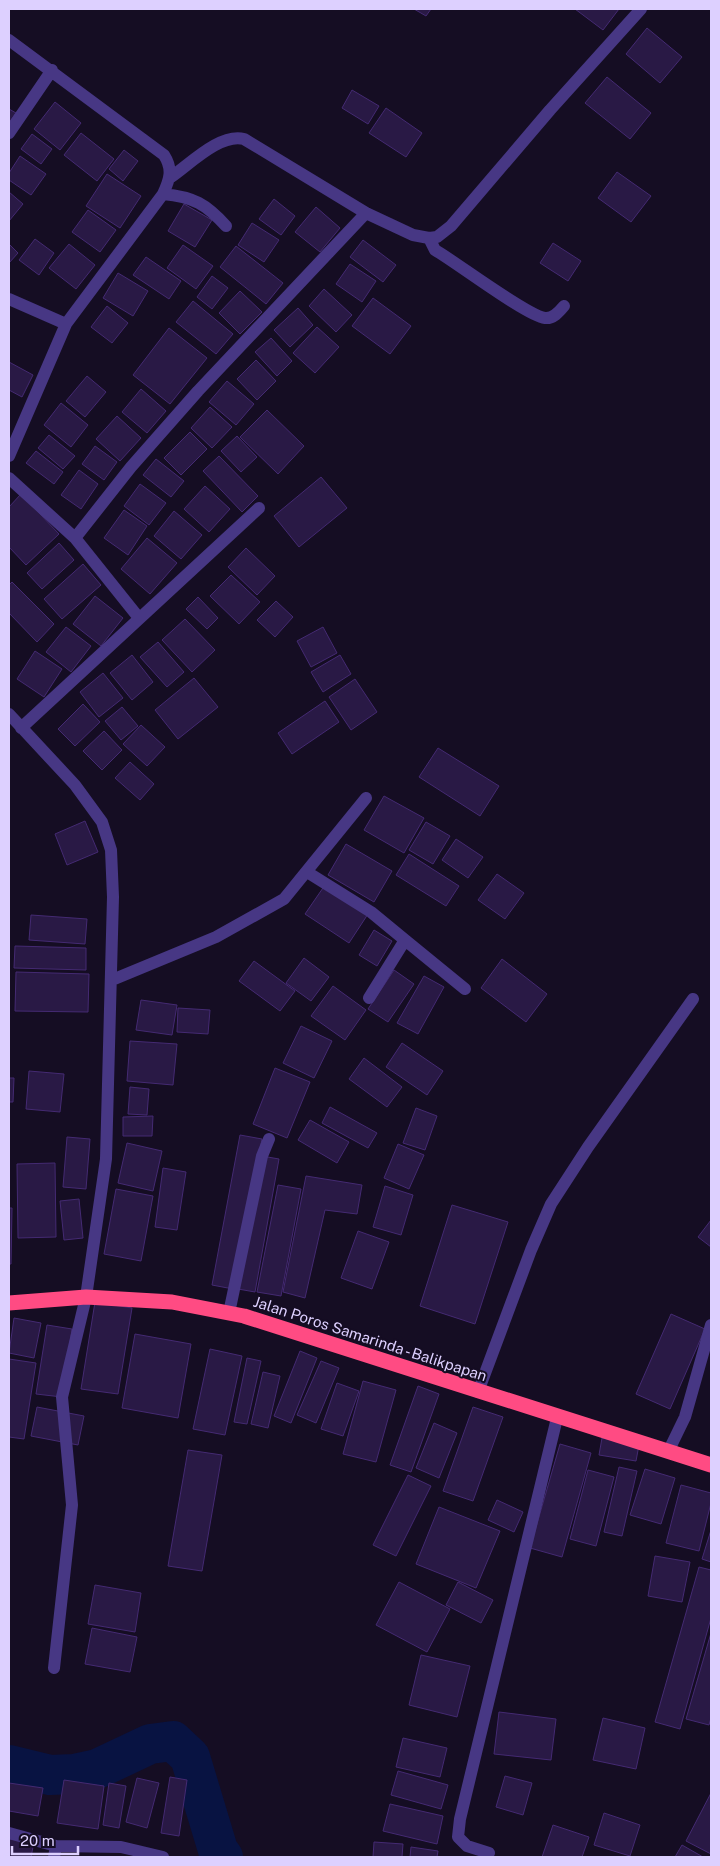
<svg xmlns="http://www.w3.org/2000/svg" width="720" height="1866" viewBox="0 0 720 1866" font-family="'Public Sans',sans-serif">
<rect width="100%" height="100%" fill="#150d23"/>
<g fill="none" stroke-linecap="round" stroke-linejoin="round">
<path stroke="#081342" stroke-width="40" d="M9,1765L50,1775L74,1774L97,1769L150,1744L173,1741L190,1757L218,1850L223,1857"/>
</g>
<path fill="#291945" stroke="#442a72" d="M414,9H431L426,16Z
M575,9H619L603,30Z
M647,28L682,57L660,83L626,54Z
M607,77L651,113L630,139L585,103Z
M352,90L379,106L368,124L342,108Z
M55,102L81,123L60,150L34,129Z
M386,108L422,133L406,157L369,133Z
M9,109L16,113L9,123Z
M81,133L114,159L97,181L64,155Z
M32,134L52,149L41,164L21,149Z
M124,150L138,161L123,181L109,169Z
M20,156L46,174L31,195L9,180V173Z
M617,172L651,196L631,222L598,198Z
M107,174L141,196L120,228L86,206Z
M9,192L23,204L9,221Z
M274,199L295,216L281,235L259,219Z
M184,204L212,220L195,247L168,231Z
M316,207L340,228L320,252L295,232Z
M88,210L116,230L100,252L72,232Z
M252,223L279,240L264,262L238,245Z
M35,239L54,253L39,275L19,260Z
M363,240L396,265L383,282L350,257Z
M553,243L581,261L568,281L540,263Z
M9,244L18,253L9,263Z
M69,244L95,265L76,289L49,268Z
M183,245L213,266L196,289L167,268Z
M236,246L283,283L266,304L220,267Z
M146,257L181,281L169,299L133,275Z
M350,264L376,281L362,302L336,284Z
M118,273L148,291L133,316L103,298Z
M212,276L228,288L212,309L197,297Z
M324,289L352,315L336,332L309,306Z
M240,291L262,312L240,334L219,313Z
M373,298L411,326L390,354L352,326Z
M193,301L233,334L216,354L176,322Z
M107,306L128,323L112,343L91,327Z
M298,308L313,325L290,347L274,330Z
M317,327L339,347L315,373L293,353Z
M169,328L207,358L170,404L133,375Z
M271,338L292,361L277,376L255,352Z
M256,360L276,381L257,400L237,379Z
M9,362L33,375L22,397L9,390Z
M87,376L106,392L85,417L66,401Z
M227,381L254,404L236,425L209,402Z
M141,389L166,411L147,433L122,412Z
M61,403L88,425L71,447L44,425Z
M210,407L232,427L212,448L191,428Z
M267,410L304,446L278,474L240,437Z
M117,416L141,438L120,461L96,439Z
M190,432L207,449L181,475L164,458Z
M49,435L75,456L63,469L38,448Z
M237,436L257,457L241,472L221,451Z
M95,446L117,462L104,480L82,464Z
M36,451L63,472L54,484L26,463Z
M219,456L258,496L242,512L203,471Z
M156,459L184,481L171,497L143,475Z
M79,470L98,484L81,509L61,495Z
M321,477L347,508L299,547L274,516Z
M140,484L166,503L149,525L124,506Z
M205,486L230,509L209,532L184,509Z
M21,494L59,534L26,565L9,547V507Z
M124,510L147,526L128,555L104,538Z
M174,511L202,535L181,559L154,536Z
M147,538L177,563L150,594L121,569Z
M59,543L74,560L42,589L27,573Z
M246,548L275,576L257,595L228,567Z
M83,564L101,585L62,619L44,599Z
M231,575L260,602L239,624L210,596Z
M12,582L54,624L37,642L9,613V585Z
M95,596L123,618L101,646L73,624Z
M198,597L218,618L207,629L186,609Z
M276,601L293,617L275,637L257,620Z
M185,619L215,650L192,672L162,640Z
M66,627L91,646L71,672L46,652Z
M323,627L337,653L311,667L297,641Z
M158,642L184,672L167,687L140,657Z
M35,651L62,669L44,697L17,679Z
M132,655L153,682L132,700L110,673Z
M340,655L351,674L323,692L311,672Z
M103,673L123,698L99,717L80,692Z
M194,678L218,707L178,739L155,710Z
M355,679L377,712L351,730L329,697Z
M325,701L339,722L292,754L278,733Z
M83,704L100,722L75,746L58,729Z
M122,707L138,726L121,740L105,721Z
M141,725L165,747L147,766L123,744Z
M104,731L122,750L102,770L83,751Z
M438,748L499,786L480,816L419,777Z
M130,762L154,784L140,800L115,778Z
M384,796L424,818L404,853L364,830Z
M85,821L98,852L67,865L55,834Z
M426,822L450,836L433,864L409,850Z
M456,839L483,857L468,878L442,860Z
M346,844L392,871L374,902L328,875Z
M409,854L459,886L446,906L396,875Z
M497,874L524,893L505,919L478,900Z
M325,885L368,914L349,943L305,914Z
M31,915L87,919L85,944L29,940Z
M374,930L392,941L377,966L359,955Z
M15,946L86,948V970L14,968Z
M304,958L329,977L311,1001L286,983Z
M502,959L547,994L526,1022L481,988Z
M254,961L295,991L280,1011L239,981Z
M394,970L414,984L388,1022L368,1009Z
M16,972L89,974L88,1012L15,1011Z
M424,976L444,987L418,1034L397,1023Z
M333,986L366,1010L345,1040L311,1016Z
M141,1000L177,1005L172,1035L136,1030Z
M178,1008L210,1010L208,1034L177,1032Z
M301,1026L332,1041L314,1078L283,1063Z
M130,1041L177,1044L173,1085L127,1081Z
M402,1043L443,1071L427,1095L386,1067Z
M364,1058L402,1087L387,1107L349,1079Z
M275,1068L310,1082L287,1138L253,1124Z
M29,1071L64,1074L60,1112L26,1109Z
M9,1078H14L13,1102H9Z
M130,1087L149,1089L147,1115L128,1114Z
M330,1107L377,1133L368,1148L322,1123Z
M416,1108L437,1116L425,1150L403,1143Z
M153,1116L152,1136H123V1117Z
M310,1120L349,1142L337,1163L298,1140Z
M240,1135L262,1139L233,1289L212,1285Z
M67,1137L90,1139L86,1189L63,1187Z
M127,1143L162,1151L153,1191L118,1183Z
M398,1144L424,1155L409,1189L384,1178Z
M262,1156L279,1159L255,1292L238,1289Z
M55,1163L56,1237L18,1238L17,1164Z
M163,1168L186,1172L177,1230L155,1227Z
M306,1176L362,1185L357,1214L325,1210L305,1298L283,1292Z
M278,1185L301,1189L281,1296L257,1292Z
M385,1186L413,1195L401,1235L373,1227Z
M116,1189L153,1196L141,1261L104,1254Z
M79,1199L83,1238L64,1240L60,1201Z
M452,1205L508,1222L475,1324L420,1306Z
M9,1208H12L11,1264H9Z
M711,1220V1247L698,1237Z
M358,1231L389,1242L372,1289L341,1278Z
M95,1302L132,1308L118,1394L81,1389Z
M671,1314L705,1329L670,1409L636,1394Z
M14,1318L41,1323L34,1358L9,1353Z
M47,1325L72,1329L62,1397L36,1394Z
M135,1334L191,1344L178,1418L122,1408Z
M210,1349L242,1356L225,1435L193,1429Z
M300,1351L317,1358L291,1423L274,1416Z
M247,1358L261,1361L247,1424L234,1422Z
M9,1359L36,1363L24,1439L9,1437Z
M321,1361L339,1368L316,1423L297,1415Z
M263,1372L280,1376L268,1428L251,1424Z
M363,1381L396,1390L376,1462L343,1454Z
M337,1383L359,1391L343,1436L321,1429Z
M418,1386L439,1394L411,1472L390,1465Z
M37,1407L84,1416L78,1445L31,1436Z
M473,1407L503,1417L473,1501L443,1491Z
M434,1423L457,1433L439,1478L416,1468Z
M602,1438L639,1445L636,1461L599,1455Z
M560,1444L591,1453L562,1557L530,1548Z
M188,1450L222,1455L202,1571L168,1566Z
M619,1467L637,1471L622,1536L604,1532Z
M645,1469L675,1478L661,1524L630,1515Z
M588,1470L614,1477L596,1546L570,1539Z
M408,1475L431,1486L396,1556L373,1545Z
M681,1485L711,1493V1503L699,1551L666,1543Z
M497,1500L523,1512L514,1532L488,1520Z
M439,1507L500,1531L476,1588L416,1564Z
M711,1530V1562L702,1559Z
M655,1556L690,1562L682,1602L648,1596Z
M699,1567L711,1570V1618L680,1729L655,1722Z
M399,1582L450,1609L427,1652L376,1625Z
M458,1582L493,1600L481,1623L446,1605Z
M95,1585L141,1593L135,1632L88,1624Z
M92,1628L137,1637L130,1672L85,1664Z
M711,1633V1718L709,1725L686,1719Z
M421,1655L470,1666L457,1717L409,1705Z
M499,1712L556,1719L551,1760L494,1754Z
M603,1718L645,1728L636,1769L593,1760Z
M403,1738L447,1748L440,1777L396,1767Z
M398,1771L448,1785L441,1809L391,1795Z
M505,1776L532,1783L523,1815L496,1807Z
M170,1777L187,1780L179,1836L161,1833Z
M137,1778L159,1783L147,1828L126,1822Z
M64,1780L104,1786L98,1829L57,1823Z
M9,1783L43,1788L38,1816L9,1811Z
M109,1783L126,1786L119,1828L103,1825Z
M711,1793V1854L686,1841Z
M390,1804L443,1816L437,1844L383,1831Z
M604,1813L640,1825L630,1856L594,1845Z
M553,1825L589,1837L582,1857H542Z
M9,1839L34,1842L31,1857H9Z
M374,1842L403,1844L402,1857H373Z
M682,1845L703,1857H675Z
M411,1847L438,1851L437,1857H410Z"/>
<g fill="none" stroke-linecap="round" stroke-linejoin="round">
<path stroke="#473784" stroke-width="12" d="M478,1392L531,1250L551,1204L588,1147L693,999
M668,1452L685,1417L711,1325"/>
<path stroke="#473784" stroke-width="12" d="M9,40L164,155C173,169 170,179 163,194L66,324L9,456
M9,133L52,70
M171,177C190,164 220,133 244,139L366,213L413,235L429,238L437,237L451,226L550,110L641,9
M163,194C194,197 206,204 226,226
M429,238L435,250C456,262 527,316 545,318C553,319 559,312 564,306
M9,299L66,324
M9,478L75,538L139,618
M75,538L131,467L198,391L366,213
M9,714L75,785L102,822L111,850L113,897L106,1159L86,1297L62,1397L72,1505L54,1668
M21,728L259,508
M307,872L371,912L405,940L369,998
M405,940L465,989
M112,980L216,937L284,899L366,798
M229,1313L262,1156L269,1139
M9,1833L56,1846L54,1857
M56,1846L121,1847L163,1857
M489,1853L467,1846L458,1837L460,1819L557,1418"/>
<path stroke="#ff4b83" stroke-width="15" d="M9,1303L86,1297L172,1302L244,1316L711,1465"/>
</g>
<g text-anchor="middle" stroke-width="4" stroke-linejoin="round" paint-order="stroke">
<g font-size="15" fill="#ddd0ff" stroke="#150d23">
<text transform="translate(370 1339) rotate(18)" y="5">Jalan Poros Samarinda - Balikpapan</text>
</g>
</g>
<rect width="720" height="1866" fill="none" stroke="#ddd0ff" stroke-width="20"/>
<path d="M12 1846v8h66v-8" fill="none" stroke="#ddd0ff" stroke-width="2.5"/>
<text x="20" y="1846" font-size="15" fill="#ddd0ff" stroke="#150d23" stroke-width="4" paint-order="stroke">20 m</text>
</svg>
